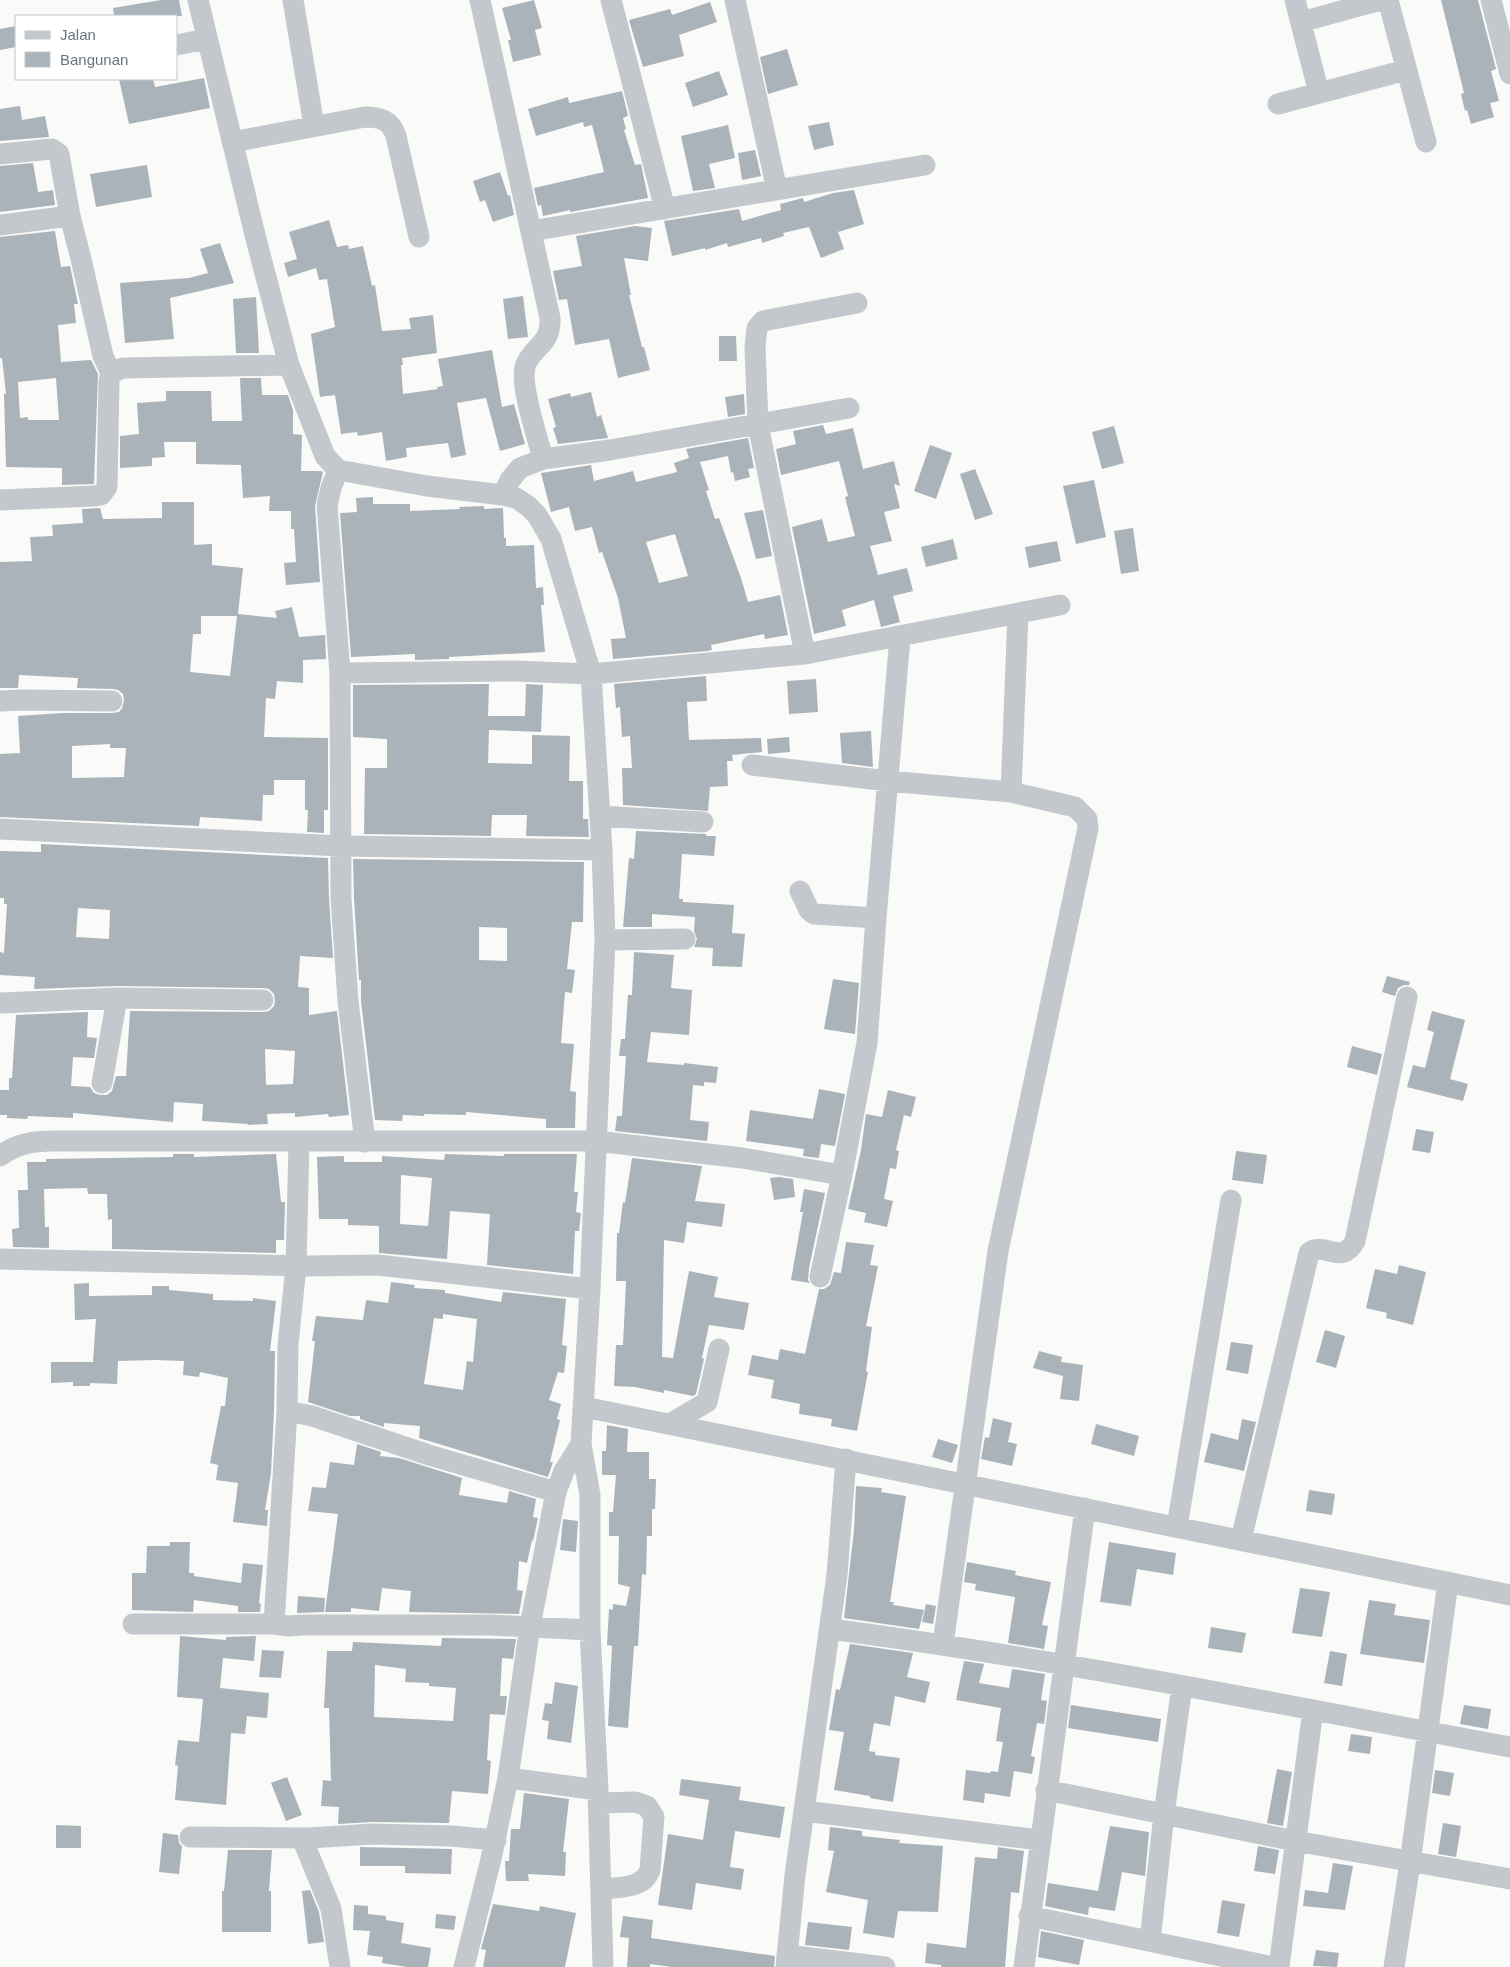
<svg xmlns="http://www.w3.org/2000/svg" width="1510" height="1967" viewBox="0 0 1510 1967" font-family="Arial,sans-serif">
<rect width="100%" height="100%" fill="#fafaf8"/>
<path fill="#aab3b9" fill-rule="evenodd" d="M161,0H179L182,16H114L113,8Z
M534,0L542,28L535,30L541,55L513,62L508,40H511L502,8Z
M1441,0H1478L1496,69L1491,71L1499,101L1490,103L1494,117L1471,124L1467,110L1465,111L1461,94L1464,93Z
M710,2L717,22L679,35L684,56L643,67L629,20L670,9L672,15Z
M16,26V47L0,50V29Z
M787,49L798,85L768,94L760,57Z
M719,71L728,95L693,107L685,83Z
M204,78L210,108L129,124L119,79H153L155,87Z
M622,91L628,116L623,118L626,129L624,130L635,165L641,164L648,198L570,212V210L543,216L541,205L538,206L534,188L604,172L592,125L584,127L583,122L536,136L528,109L568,97L569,103Z
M20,106L22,120L45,116L49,137L0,141V109Z
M829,122L834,145L814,150L808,126Z
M728,125L735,158L709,164L715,188L693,191L681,136Z
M755,150L761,176L742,180L738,153Z
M33,163L38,192L53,190L55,205L0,212V166Z
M147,165L152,197L96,207L90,174Z
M500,172L508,196L510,195L514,215L493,222L485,200L480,202L473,181Z
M854,190L864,224L838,232L844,249L821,258L809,227L783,233L784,236L762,243L761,238L728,247L727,243L705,250V248L672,256L664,221L739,209L742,221L781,210L780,204L803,198L804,202L833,193Z
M329,220L337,247L348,245L349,249L363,246L372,286L375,285L382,331L411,329L409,318L433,315L437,353L402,358L403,365H401L403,394L438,389L437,387L443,386L438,359L492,350L502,407L514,404L525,444L500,451L486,398L457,403L466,455L451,458L448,443L406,448L407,457L386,461L382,432L358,436L357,432L341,434L335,395L320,397L311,334L335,327L327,279L319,280L316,268L288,277L284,263L297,259L289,232Z
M635,226L652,228L648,261L624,258L631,295H629L642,347H644L650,370L618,378L609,339L575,345L567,299L559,300L553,271L582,266L576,236Z
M55,231L61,267L70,266L78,304H74L76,323L58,325L61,362L91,360L98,374L94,484L62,485V468L6,467L4,394H6L2,358H0V237ZM56,378L59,420H28V417L20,418L18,382Z
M220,243L234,283L170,298L174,339L125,343L120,283L189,278L208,273L200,249Z
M523,296L528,337L508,339L503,299Z
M256,297L259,353H236L233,299Z
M719,336H736L737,361H719Z
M240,378H261L262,395H288L293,410V434L302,435L301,471H321L323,472L315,506L320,582L286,585L284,563L296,562L294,529H291V511H269L270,496L243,498L241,465L196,464V442H164L165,457L152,458V466L120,468V436L139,434L137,403L166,401V391H211L212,421H242Z
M591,392L597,417L601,415L608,438L558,444L553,428L556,427L548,399L570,393L571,397Z
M744,394L745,414L728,417L725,397Z
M823,425L826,434L853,428L863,469L894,461L900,486L894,484L900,508L884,512L892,541L870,546L878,575L907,568L913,591L893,596L900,622L881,627L874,600L842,610L846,626L814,634L792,527L822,519L828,542L855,536L845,497L848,496L839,461L781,475L776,449L796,444L793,431Z
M1114,426L1124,463L1102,469L1092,432Z
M748,438L754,468L748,469L750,477L735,481L733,472L731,473L728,456L700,462L709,490L706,491L715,519L719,518L741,578L748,602L780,595L788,635L765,639L764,634L711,645L712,650L708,651L613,659L611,639L626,638L618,598L602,552L599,553L592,527L575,531L569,507L551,512L541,473L591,465L594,481L633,471L636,482L677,472L674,463L689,458L686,449ZM675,534L688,576L659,583L646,542Z
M930,445L952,453L936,499L914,491Z
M975,469L993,514L975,520L960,474Z
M1094,480L1106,537L1076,544L1063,486Z
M373,497V504H410V511L460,509L459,507L484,506V509L503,508L504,538H506V546L534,545L536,588L543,587L544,605H541L545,652L449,657V659L415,660V654L351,657L340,513L357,512L356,498Z
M162,502H194V545L212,544V565L243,568L238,614L277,618L275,611L292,607L299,637L325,635L326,659L303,660V683L277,681L275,699L266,698L264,737L328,738V810H324V833L307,832L308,810H305V780H274V795H263L262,821L200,817L199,826L0,817V754L20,753L18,716L62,713H112L119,712L122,708L124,701L123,694L118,690L113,689L77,688L78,678L19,675L18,688H0V562L32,561L30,537L53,536L52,525L83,523L82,509L100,508L103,519L162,518ZM201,616H237L230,676L190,672L193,634H201ZM110,744V748H126L124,777L72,778V746Z
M763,510L772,556L756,559L744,513Z
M1133,528L1139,571L1121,574L1114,531Z
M953,539L958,559L926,567L921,547Z
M1057,541L1061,561L1029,568L1025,547Z
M706,676L707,701L687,702L689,740L761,738L762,752L732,755L733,761H727L728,786L710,787L708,811L623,805L622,768H632L630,736L622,737L620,707L616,708L614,684Z
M816,679L818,712L789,714L787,681Z
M489,684L488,716H525L526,684L543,685L541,732L489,730L488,763L532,764V735L570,736L569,781H583V819H588L589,837L526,836L527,815H492L491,836L364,834L365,768H387V739L353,737V685Z
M871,731L873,767L842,763L840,733Z
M789,737L790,752L768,754L767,739Z
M636,831L706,834V836H716L714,856L682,854L679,899H683V902L734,905L732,933L745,934L742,967L712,966L713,948L694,947L697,939L694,931L695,917L652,914V927H623L629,858L634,859Z
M41,844L328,858L329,899L333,958L300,956L298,987L309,988V1015L337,1011L349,1115L329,1117L328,1114L295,1117V1113L267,1114L268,1124L248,1125V1124L202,1121L203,1104L174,1102L173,1122L73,1113V1118L28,1116L27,1119L7,1118V1115H0V1090H9V1078H12L16,1015L88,1012L87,1037L97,1038L94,1058L73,1057L71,1086L90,1087L94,1093L100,1095H107L112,1091L116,1076H126L130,1011L263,1012L269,1011L274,1006L275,1001L274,994L269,989L263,988L117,986L34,989L35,977L0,975V952L4,953L7,904H4V898H0V851L41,852ZM78,908L110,910L109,939L76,937ZM265,1049L295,1051L293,1084L266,1085Z
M353,859L584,862L583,922H572L567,969L575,970L572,993L565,992L561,1043L574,1044L570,1091L576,1092L575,1128H546V1119L466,1112V1115L424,1114V1116L403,1115L402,1121L375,1120L361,1001V980H359L354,898ZM479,927L507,928V961L479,960Z
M634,952L674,955L671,988L692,990L689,1035L651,1032L647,1062L684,1065V1063L718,1067L716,1083L704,1082V1086L693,1085L690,1120L709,1122L707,1141L615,1131L617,1116H622L626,1056H619L621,1039H625L628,995H632Z
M1387,976L1410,982L1409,985H1404L1398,988L1395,996L1382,992Z
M833,979L859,983L855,1034L824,1029Z
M1432,1011L1465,1020L1450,1079L1468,1084L1463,1101L1407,1087L1413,1065L1425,1068L1434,1032L1427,1030Z
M1352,1046L1382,1054L1377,1075L1347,1067Z
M819,1089L845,1094L835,1146L821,1144L819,1158L803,1156L804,1149L746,1141L750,1110L813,1119Z
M888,1090L916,1097L911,1117L904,1115L896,1150L899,1151L896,1169L890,1168L884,1199L893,1201L887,1227L864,1222L866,1213L848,1209L861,1150L866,1114L882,1117Z
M1416,1129L1434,1132L1430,1153L1412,1150Z
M1236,1151L1267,1155L1263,1184L1232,1180Z
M173,1154H194V1157L276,1154L281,1202H285L284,1240H276V1253L112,1249V1219L108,1220L107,1194H88L87,1188L44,1189L45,1227H49V1248L13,1247L12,1229L19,1228L18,1190H28L27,1162H46V1159L173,1157Z
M445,1154L504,1156V1154H577L574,1192H578L576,1212L581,1213L579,1231H575L573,1274L487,1265L490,1214L450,1211L447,1259L379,1253V1226L348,1225V1219H319L317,1157L344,1156V1162H382V1156L444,1160ZM401,1175L432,1178L428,1226L400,1224Z
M632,1158L702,1166L695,1201L725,1204L722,1227L687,1222L684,1243L664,1240L662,1357L673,1358L689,1271L718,1277L714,1297L749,1303L744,1330L709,1325L702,1358L704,1359L696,1394L693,1396L664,1390V1393L635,1387L614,1386L616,1345H623L625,1303L626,1281H616L617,1233H619L623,1202L625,1203Z
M779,1177L793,1179L795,1197L774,1200L770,1178Z
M804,1189L825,1193L809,1268L808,1280L810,1283L791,1280L803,1212H800Z
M846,1242L874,1245L870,1265L878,1266L866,1326L872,1327L866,1371L868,1372L857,1431L831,1426L832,1419L799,1414L800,1404L771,1398L774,1380L748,1375L752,1355L778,1360L780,1349L805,1354L819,1289H824L830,1285L834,1272L841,1273Z
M1399,1265L1426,1272L1413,1325L1386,1318L1387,1313L1366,1308L1375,1269L1397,1274Z
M391,1282L415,1285L414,1288L445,1290V1293L501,1302L503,1292L566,1299L562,1345L567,1346L564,1373L558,1372L549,1400L561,1404L557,1419L560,1420L550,1462H553L548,1477L419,1438L420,1426L384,1423V1427L360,1419V1416H350L308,1402L315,1341H312L316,1316L363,1320L366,1300L388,1303ZM443,1314L477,1319L473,1362L467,1361L463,1390L424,1384L434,1318L443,1319Z
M89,1283V1296L152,1295V1286H169V1290L213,1294V1300L253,1301V1298L276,1301L270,1351H275L274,1411L271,1473L265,1510H268L267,1526L233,1522L238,1483L216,1480L218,1465L210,1463L221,1406H225L228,1378L200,1372L199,1377L183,1375L184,1361L155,1360L118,1361L117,1384L90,1383V1386H73V1382L51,1383V1362H93L96,1319L75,1320L74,1284Z
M1325,1330L1345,1336L1336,1368L1316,1362Z
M1231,1342L1253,1345L1248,1374L1226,1370Z
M1039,1351L1062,1357L1061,1362L1083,1365L1079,1401L1060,1399L1063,1376L1033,1368Z
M993,1418L1012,1423L1008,1442L1017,1444L1012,1466L981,1459L985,1437L989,1438Z
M1242,1419L1256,1422L1244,1471L1204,1462L1211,1433L1238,1440Z
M1096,1424L1139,1436L1134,1456L1091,1444Z
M607,1425L628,1429L627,1452H649V1479H656L655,1509H652V1536H647L646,1575L642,1574L638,1646H634L628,1728L608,1726L612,1646L607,1645L609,1609L613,1610V1604L626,1606L630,1587L618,1584L619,1536H609V1512H613L616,1475H602V1451H606Z
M938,1439L958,1445L952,1463L932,1457Z
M357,1444L381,1452L380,1456L399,1458L462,1478L459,1495L507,1503L509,1491L536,1499L533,1517L538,1518L533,1541L532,1540L527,1563L519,1561L517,1590L523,1591L519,1614L409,1612L411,1591L382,1588L379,1611L351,1608V1612H325L338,1514L308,1511L312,1487L326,1488L330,1462L354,1465Z
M856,1486L882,1488L881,1492L906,1496L890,1602H894L893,1605L924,1610L919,1629L844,1618L854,1530Z
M1309,1490L1335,1494L1332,1515L1306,1511Z
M563,1519L578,1521L576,1552L560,1550Z
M170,1542H190L189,1573H194V1576L241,1583L243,1563L263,1565L259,1603L261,1604L260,1612H238V1606L194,1600L193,1612L132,1610V1573H146L147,1546H170Z
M1109,1542L1176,1553L1173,1575L1137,1569L1131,1606L1100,1602Z
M967,1562L1016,1571L1015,1575L1051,1582L1042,1625L1048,1626L1044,1649L1008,1643L1015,1597L975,1590L976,1584L964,1582Z
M1300,1588L1330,1592L1322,1637L1292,1633Z
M298,1596L325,1598L324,1612L297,1613Z
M1369,1600L1396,1604L1394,1615L1430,1620L1424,1663L1360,1654Z
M926,1604L936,1606L933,1624L922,1622Z
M1211,1627L1246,1633L1242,1653L1208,1648Z
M180,1636L226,1640V1637L256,1636L254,1661L223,1658L220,1688L269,1693L267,1718L247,1716L245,1734L231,1733L226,1805L175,1800L178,1766L175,1765L178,1740L199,1742L203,1699L177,1697Z
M442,1638L516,1639L513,1659L502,1658L500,1696H507L505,1715L490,1714L487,1760L491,1761L488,1794L452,1791L449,1823L372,1822L338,1824L339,1807L321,1806L323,1780L331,1781L329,1708H324L327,1651H352L353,1642L441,1646ZM375,1665L406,1669L405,1682L429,1683V1686L456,1688L453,1721L374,1717Z
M850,1644L913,1653L907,1677L930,1682L925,1703L895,1696L890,1726L874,1723L869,1751L875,1752V1755L900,1758L893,1802L870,1798V1796L834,1790L844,1732L829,1730L836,1689L840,1690Z
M262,1650L284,1651L281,1678L259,1677Z
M1330,1651L1347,1654L1342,1686L1324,1683Z
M964,1661L984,1664L979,1683L1009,1688L1012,1669L1045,1674L1041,1700L1047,1701L1044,1724L1037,1723L1031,1756L1035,1757L1032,1774L1014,1771L1010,1797L985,1793L984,1803L963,1800L966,1770L990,1773L991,1771L998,1772L1003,1742L996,1741L1001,1708L956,1700Z
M555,1682L578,1686L571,1743L547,1739L549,1721L542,1720L545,1703L552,1704Z
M1071,1705L1161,1719L1158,1742L1068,1728Z
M1464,1705L1491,1709L1488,1729L1460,1724Z
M1351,1734L1372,1737L1370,1754L1348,1751Z
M1277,1769L1292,1772L1283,1826L1267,1823Z
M1435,1770L1454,1773L1450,1796L1432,1793Z
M287,1777L302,1815L286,1821L271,1783Z
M681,1779L741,1787L739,1800L785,1807L780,1838L735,1831L730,1867L744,1869L741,1890L696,1883L692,1910L658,1905L668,1834L703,1840L709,1800L679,1795Z
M524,1793L569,1799L563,1852H566L565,1876L528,1874L529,1881H506L505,1861H509L511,1829H520Z
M1443,1823L1461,1826L1456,1857L1438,1854Z
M56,1825L81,1826V1848H56Z
M1110,1826L1149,1832L1145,1876L1122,1872L1115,1911L1089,1907L1088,1915L1045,1906L1048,1883L1098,1891Z
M830,1827L862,1831V1836L900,1840L899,1843L943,1846L938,1912L898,1911L894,1938L863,1933L868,1900L826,1892L834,1851L828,1850Z
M163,1833L178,1835L179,1843L182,1846L179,1874L159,1872Z
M1258,1846L1279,1850L1275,1874L1254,1871Z
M360,1847L452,1849L451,1874L405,1873V1866H360Z
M998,1847L1024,1851L1019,1893L1011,1892L1005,1967H941V1965L925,1963L927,1943L966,1948L975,1857L997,1859Z
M228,1850H272L269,1891H271V1932H222V1891H224Z
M1333,1863L1353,1866L1345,1910L1303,1906L1305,1890L1328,1893Z
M310,1890L319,1912L324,1942L308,1944L302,1891Z
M1222,1900L1245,1904L1239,1937L1217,1933Z
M493,1904L539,1911L540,1906L576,1913L565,1967H483L486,1950L481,1949Z
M354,1905L368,1906V1914L386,1916V1920L404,1923L401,1943L431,1948L428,1967H407L382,1963L383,1957L367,1955L370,1931L353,1930Z
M436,1914L456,1916L454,1930L435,1928Z
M623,1916L653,1920L651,1938L775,1956L774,1967H672L650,1964V1967H627L629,1938L620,1937Z
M808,1922L852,1927L849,1950L805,1945Z
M1041,1931L1084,1940L1079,1965L1038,1957Z
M1316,1950L1339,1953L1337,1967L1313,1966Z"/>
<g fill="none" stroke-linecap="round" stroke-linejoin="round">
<path stroke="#c3c8cc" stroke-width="21" d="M198,0L256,239L289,365L325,456L338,470L427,486L503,495L516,498L528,506L537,515L551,539L591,674L602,850L605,940L590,1289L581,1444L590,1495V1630L598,1790L603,1967
M293,0L314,126
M480,0L550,318C551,345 535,344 526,364C518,382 538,438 543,459
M611,0L665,209
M735,0L777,190
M1295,0L1319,93
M1388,0L1426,142
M1491,0L1510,74
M1301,22L1381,0
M176,45L207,39
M1278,104L1406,70
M232,142L365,117C380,117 391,120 396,136L419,237
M0,154L52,149L59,154L70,216L81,259L103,356L111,373
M0,225L70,216
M531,231L925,165
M338,470L331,488L327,505L340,673L341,898L348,1001L365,1142
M503,495L510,480L520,468L543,459L610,450L849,408
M0,500L95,496L101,495L107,487L109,381L111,373L123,368L289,365
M805,654L758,425L755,347L757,328L763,321L857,303
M340,673L515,671L591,674L805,654L1060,605
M0,701L21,700L112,701
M752,765L888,781L1011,792L1075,807L1087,819L1088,828L998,1251L943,1644
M1011,792L1018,613
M600,816L703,822
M0,829L341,846L602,850
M800,891L809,910L814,914L876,918
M605,940L685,939
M0,1003L117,998L263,1000
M102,1083L117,998
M299,1141L296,1266L288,1345L287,1411L274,1624L288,1626L302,1625H491L590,1630
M0,1156C16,1144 33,1141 53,1141H596L742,1158L842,1175
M0,1259L306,1266L378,1265L590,1289
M820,1277L842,1175L867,1043L876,918L900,637
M584,1407L1510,1595
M287,1411L312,1416L429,1455L556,1492
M670,1424L707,1402L719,1349
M1177,1527L1231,1200
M1241,1540L1309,1253C1324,1240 1341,1267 1355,1241L1407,997
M133,1624H274
M830,1629C1058,1659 1284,1705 1510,1747
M508,1778L598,1790
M1046,1790L1295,1841L1510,1879
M599,1803L635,1802L647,1806L654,1817L650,1870C643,1889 619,1887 602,1889
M804,1811L1040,1840
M190,1837L309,1838L372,1834L451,1836L496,1840
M302,1838L331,1909L340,1967
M1029,1916L1273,1967
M1150,1941L1164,1814L1182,1686
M787,1955L885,1967
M464,1967L491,1859L508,1778L530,1626L556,1492L564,1471L581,1444
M786,1967L795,1875L837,1575L846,1459
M1024,1967L1085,1508
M1279,1967L1313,1710
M1394,1967L1410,1863L1448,1582"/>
</g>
<rect x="15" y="15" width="162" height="65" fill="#ffffff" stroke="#c1c8cd"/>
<rect x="25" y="31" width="25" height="8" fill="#c3c8cc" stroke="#c1c8cd"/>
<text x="60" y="40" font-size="15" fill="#657683">Jalan</text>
<rect x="25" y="52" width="25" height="15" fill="#aab3b9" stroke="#c1c8cd"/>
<text x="60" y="65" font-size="15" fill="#657683">Bangunan</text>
</svg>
